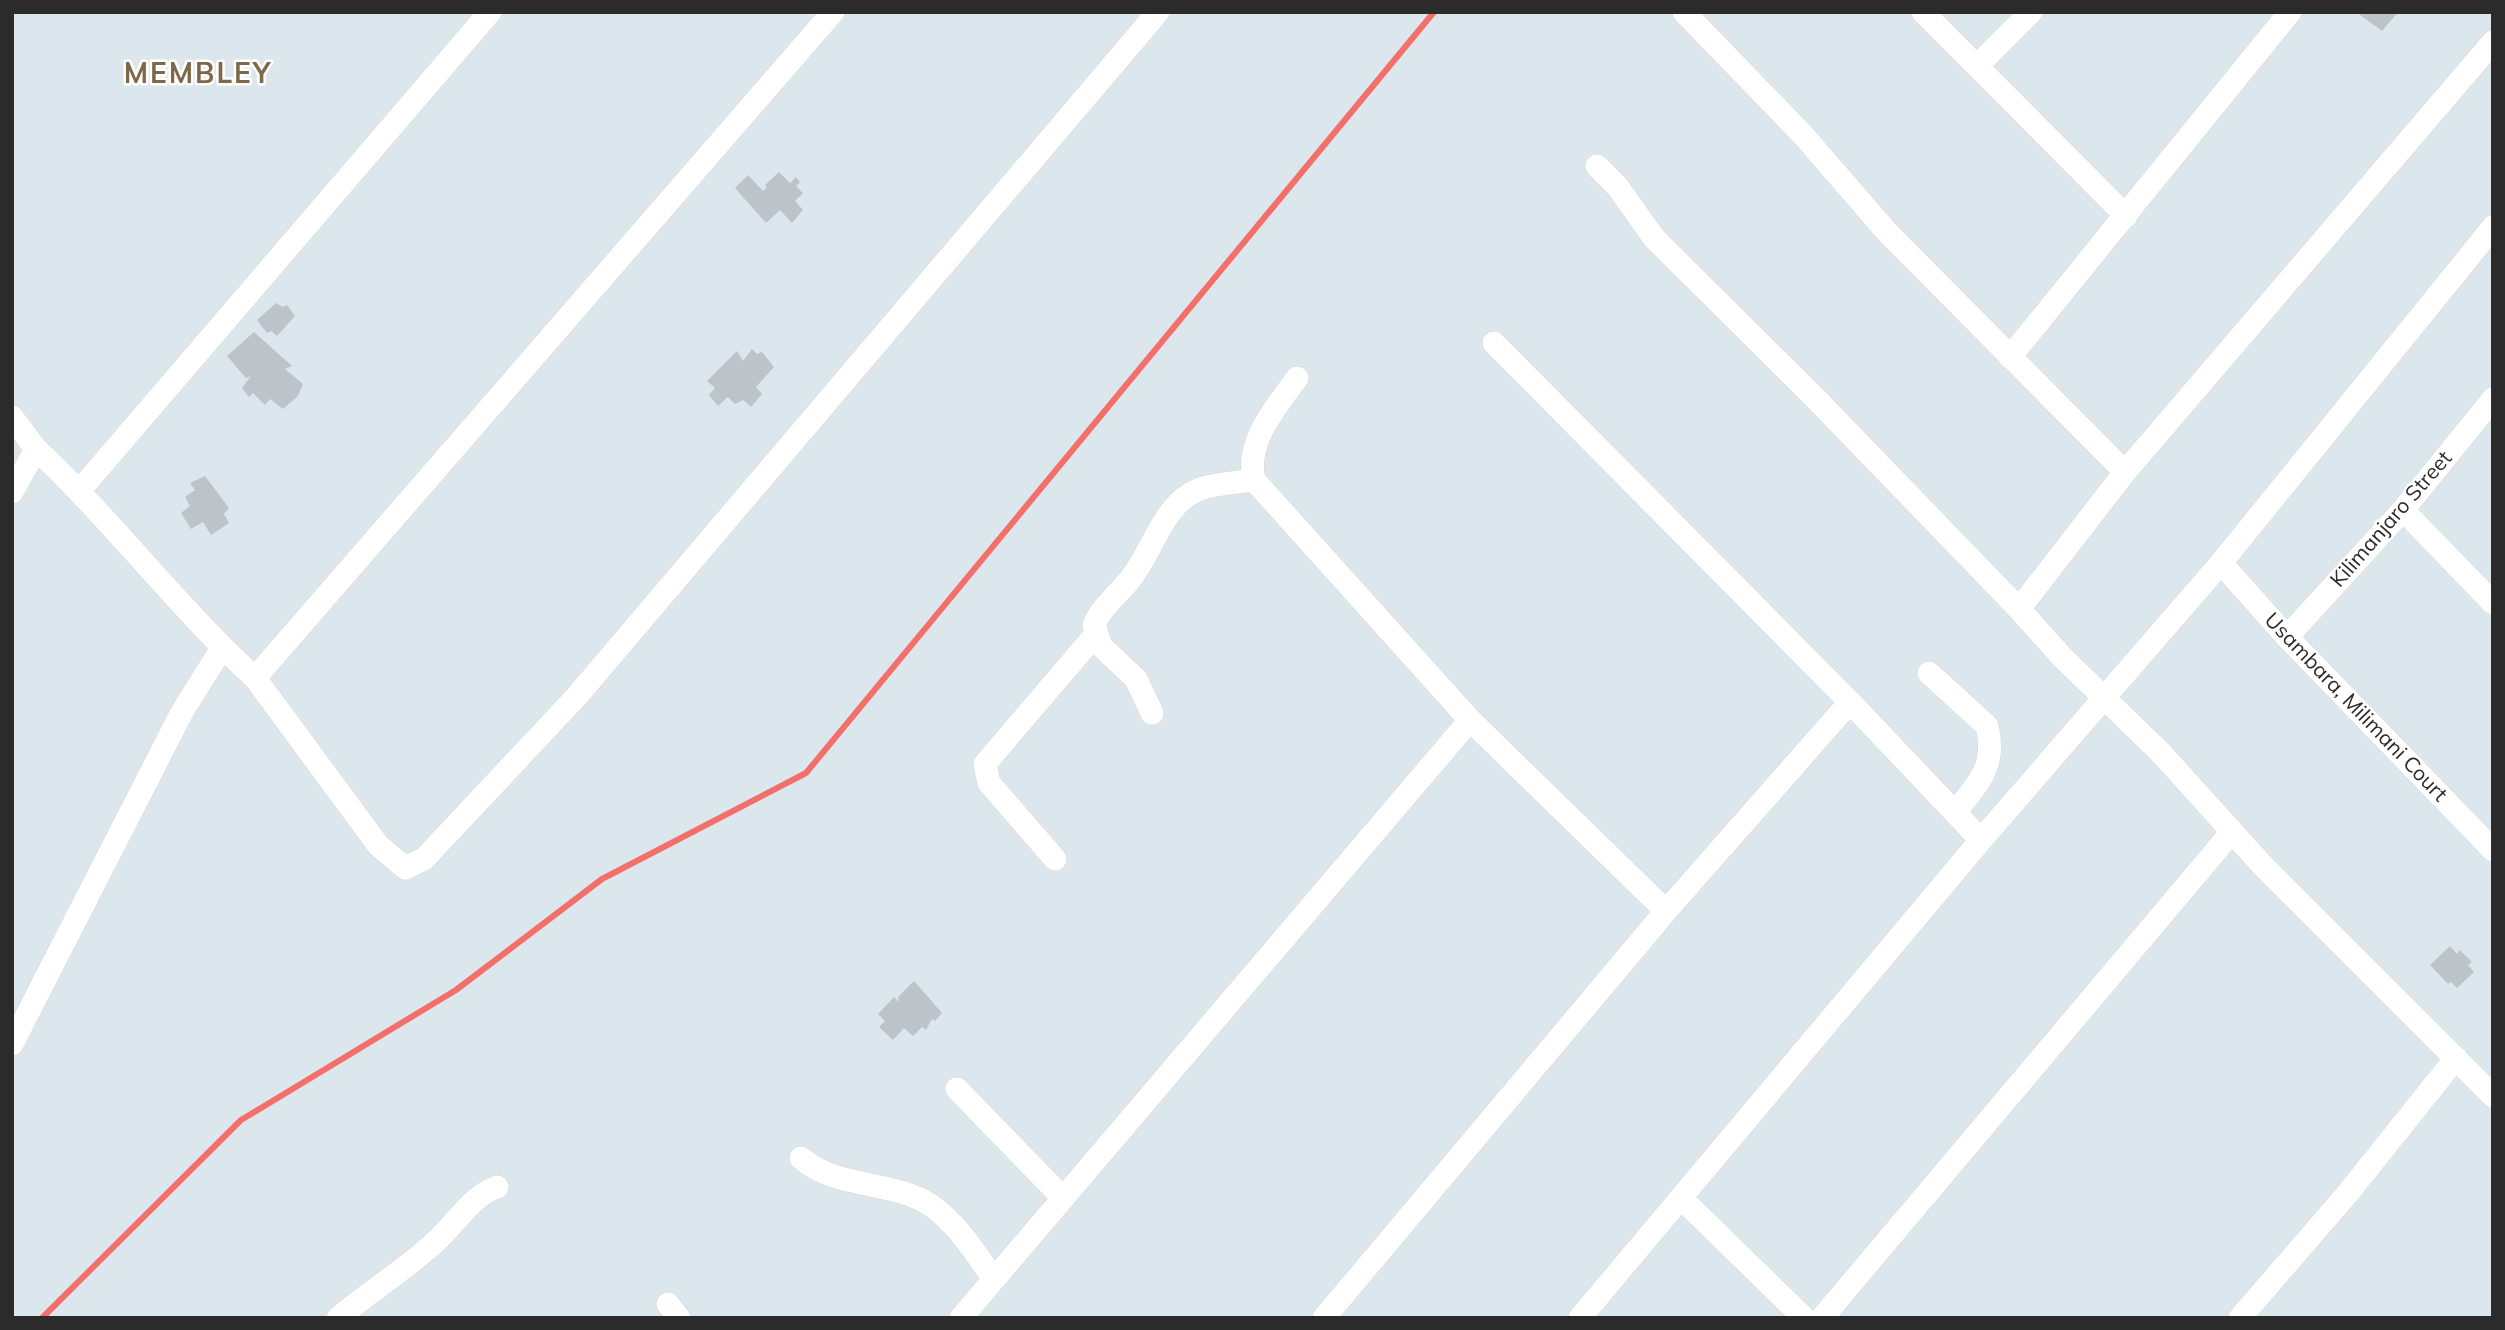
<svg xmlns="http://www.w3.org/2000/svg" width="2505" height="1330" viewBox="0 0 2505 1330" font-family="Mulish,sans-serif">
<rect width="100%" height="100%" fill="#dce7ed"/>
<g fill="none" stroke-linecap="round" stroke-linejoin="round">
<path stroke="#f46e6a" stroke-width="6" d="M42,1318L241,1120L456,990L602,879L806,773L1434,12"/>
</g>
<path fill="#bcc3c9" d="M2356,12H2398L2382,31Z
M779,172L790,183L796,177L800,182L796,186L803,193L795,201L803,210L792,223L780,210L766,223L735,188L748,175L763,191L767,187L765,185Z
M276,303L283,307L287,305L295,316L277,336L271,331L267,333L257,320Z
M254,332L292,366L285,369L303,384L298,396L283,409L270,399L265,405L253,393L249,397L242,388L251,376L246,378L227,356Z
M752,349L757,354L762,352L774,367L756,387L762,394L751,407L743,400L735,404L728,397L718,406L709,395L715,388L707,381L737,351L743,361Z
M205,476L229,508L224,514L229,523L211,535L203,522L191,529L181,513L190,506L185,497L195,490L190,483Z
M2450,946L2457,954L2460,950L2472,962L2468,965L2474,972L2457,988L2451,982L2448,984L2430,965Z
M914,981L942,1013L935,1021L932,1019L926,1030L922,1027L913,1036L904,1028L893,1040L879,1027L885,1021L878,1014L894,997L899,1002L898,997Z"/>
<g fill="none" stroke-linecap="round" stroke-linejoin="round">
<g stroke="#ddd5ca" stroke-width="24">
<path id="minor" d="M1684,12L1803,135L1887,232L2125,472L2019,609L2062,657L2160,752L2265,868L2493,1096
M1923,12L2126,216
M1977,66L2031,12
M1597,166L1617,186L1654,238L1817,400L2019,609
M1494,343L1850,702
M2010,357L2290,12
M1297,378C1276,407 1245,442 1254,480L1470,720
M12,417L36,449L12,492
M36,449C113,521 177,607 255,678L833,12
M2125,472L2493,42
M80,490L490,12
M2403,510L2493,603
M2221,563L2287,637L2493,850
M2287,637L2403,510L2493,399
M1929,673L1987,726C1997,767 1978,782 1955,813
M255,678L378,845L405,868L424,859L577,696L1158,12
M1152,713L1136,679L1101,646L1094,625C1102,605 1122,592 1134,574C1155,545 1164,503 1200,489C1217,483 1236,483 1254,480
M1055,859L989,783L985,764L1095,635
M12,1044L182,712L222,648
M957,1089L1063,1198
M801,1158C834,1187 883,1181 922,1200C953,1216 974,1252 994,1279
M1681,1198L1804,1318
M668,1304L679,1318
M338,1318C369,1292 403,1271 433,1244C455,1226 469,1197 497,1187
M961,1318L1470,720L1666,911
M1324,1318L1666,911L1850,702L1981,840
M1580,1318L1981,840L2221,563L2493,227
M1822,1318L2231,833
M2240,1318L2348,1193L2456,1058"/>
</g>
<use href="#minor" stroke="#fff" stroke-width="23"/>
</g>
<g text-anchor="middle" stroke-width="5" stroke-linejoin="round" paint-order="stroke">
<g font-size="21" fill="#2b2b2b" stroke="#fff">
<text transform="translate(2391 519) rotate(-49)" y="7">Kilimanjaro Street</text>
<text transform="translate(2356 707) rotate(46)" y="7">Usambara, Milimani Court</text>
</g>
<g font-size="28" font-weight="bold" letter-spacing="2" fill="#7e6849" stroke="#fff">
<text x="198" y="83">MEMBLEY</text>
</g>
</g>
<rect width="2505" height="1330" fill="none" stroke="#2b2b2b" stroke-width="28"/>
</svg>
